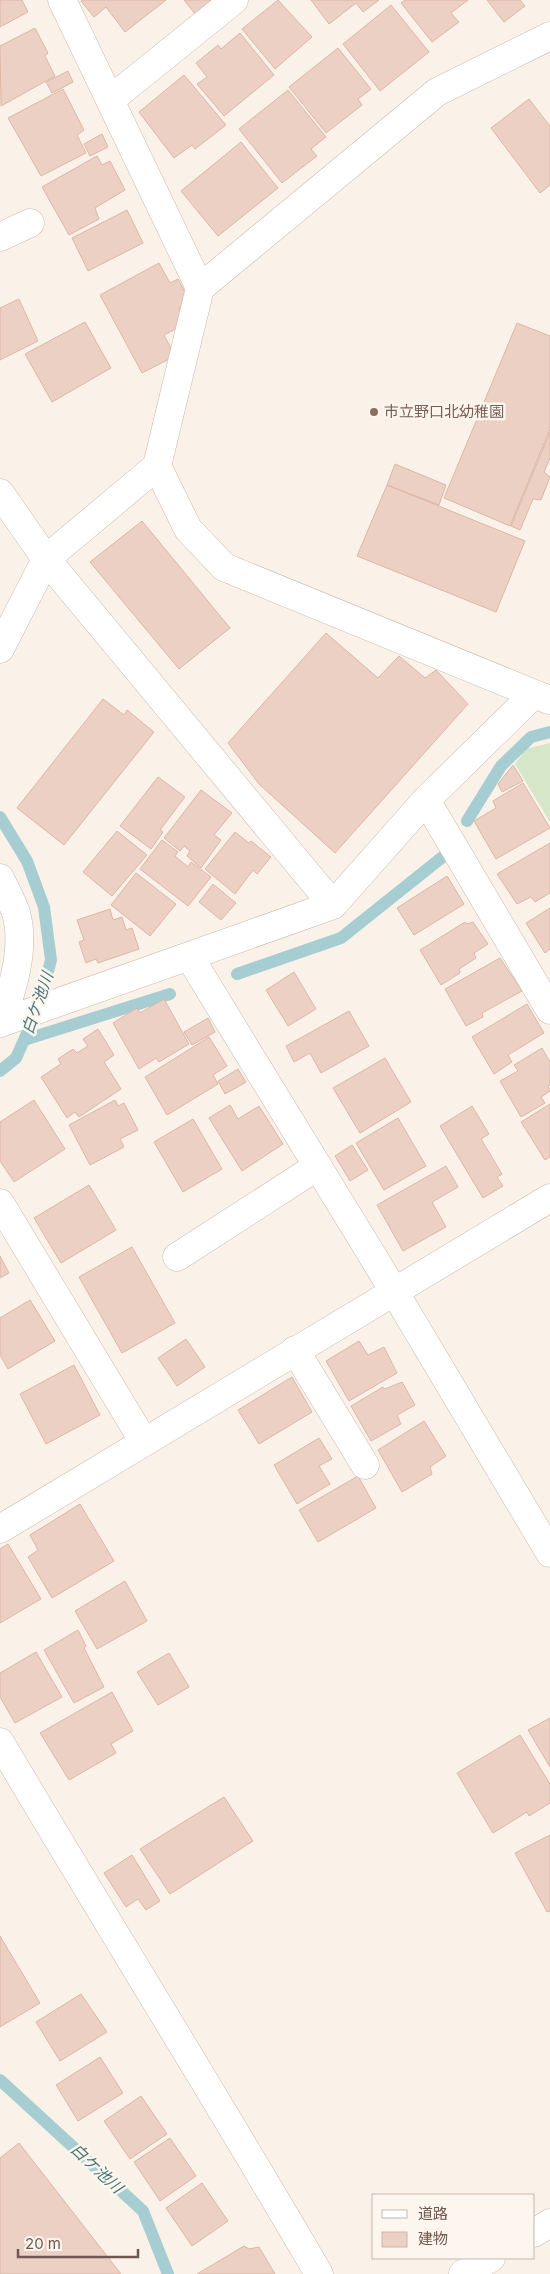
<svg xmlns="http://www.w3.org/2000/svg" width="550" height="2274" viewBox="0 0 550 2274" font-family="Inter,'Noto Sans JP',sans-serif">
<rect width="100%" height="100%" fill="#faf2e8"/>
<path fill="#d6e6c8" d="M550,743V822L515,764L526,749Z"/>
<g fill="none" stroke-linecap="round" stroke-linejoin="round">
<path stroke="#a6ced2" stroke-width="12" d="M0,817L27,861L44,907L51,960L38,1009L16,1058L0,1071
M467,821L501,766L531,737L550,732
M237,974L341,938L445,855
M24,1040L170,994
M0,2080L143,2211L168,2274"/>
</g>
<path fill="#ecd0c3" stroke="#ddb6a5" d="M0,0H22L28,12L0,27Z
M83,0H166L125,32L106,7L94,17L81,1Z
M184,0H212L195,14Z
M278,0L312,37L275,69L242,29Z
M311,0H379L363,12L356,3L329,24Z
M405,0H468L451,13L459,22L432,42L401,3Z
M487,0H520L525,6L504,22Z
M391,5L429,52L380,91L343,44Z
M35,28L48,53L45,56L55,76L1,106L0,46Z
M240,33L274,75L224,116L197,84L207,77L196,63L218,45L221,49Z
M338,48L371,89L358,99L362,105L326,133L289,87Z
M68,71L73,82L52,93L46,82Z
M184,75L226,125L195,149L192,145L174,158L139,112Z
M63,89L84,130L77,135L86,153L41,176L8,118Z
M288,90L326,137L311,149L317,156L282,183L239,129Z
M529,99L550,126V185L540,193L491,128Z
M102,134L108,147L90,156L84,144Z
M241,142L278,188L218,236L181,191Z
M97,156L102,165L110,161L125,190L95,208L99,219L69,235L42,187Z
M127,210L143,243L88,271L72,238Z
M159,263L170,283L178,279L190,302L179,308L187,323L164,335L175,356L142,373L100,295Z
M19,299L38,341L0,360V308Z
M85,322L111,368L52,402L25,354Z
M517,323L550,336V429L510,526L444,498Z
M550,432V458L544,472L550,477L541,500L533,499L520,530L511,526Z
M395,464L446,485L439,505L387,485Z
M387,485L525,541L496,612L357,556Z
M142,521L230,628L179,669L90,562Z
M326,633L378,678L399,656L425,678L436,670L468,704L335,853L259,784L228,743Z
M103,699L124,715L127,710L154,732L64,845L17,808Z
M513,765L523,781L502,792L498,784Z
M158,777L185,797L160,830L163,832L151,849L120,826Z
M523,783L550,828L496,859L474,821L496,808L493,801Z
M201,790L232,813L214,835L221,840L201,868L187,856L190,851L184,846L180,851L164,838Z
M117,831L147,855L112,896L83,872Z
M235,832L249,843L251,841L271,857L257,874L253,870L235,894L205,869Z
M162,840L178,852L175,856L188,867L191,862L211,877L188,906L140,869Z
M550,843V893L535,902L531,897L517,904L497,874Z
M136,873L176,904L150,936L111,905Z
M447,876L464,904L414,935L397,908Z
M213,884L236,903L221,920L199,902Z
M550,908V949L545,953L526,923Z
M110,909L113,920L122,917L126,930L132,928L139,949L98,963L96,959L86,963L79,942L84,940L77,920Z
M465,922L467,924L473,922L488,944L474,953L476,958L459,969L460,973L441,985L420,950Z
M500,958L522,991L482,1013L483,1017L466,1026L445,989Z
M294,972L316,1009L288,1026L266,990Z
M164,999L189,1044L159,1062L156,1058L139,1069L113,1023L137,1008L140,1013Z
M527,1004L544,1033L508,1055L512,1062L494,1074L472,1037Z
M349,1011L369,1046L321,1073L310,1053L294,1062L286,1046Z
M208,1018L215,1032L192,1045L184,1032Z
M98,1029L114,1055L104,1062L121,1089L79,1117L75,1112L67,1118L41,1077L61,1064L58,1059L73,1049L77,1053L88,1046L83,1039Z
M209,1037L227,1066L213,1075L218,1084L167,1115L145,1077Z
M542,1048L550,1062V1085L548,1086L550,1091L541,1097L545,1103L521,1117L500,1081L518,1071L514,1065Z
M385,1058L411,1102L360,1133L333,1088Z
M238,1069L246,1082L225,1094L218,1081Z
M34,1100L65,1149L14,1182L0,1161V1122Z
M115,1100L118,1106L124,1103L138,1130L120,1139L124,1147L90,1165L69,1125Z
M550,1104V1157L545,1160L521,1122Z
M230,1105L238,1119L259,1106L283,1144L242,1171L209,1118Z
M472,1106L489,1134L481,1139L502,1174L497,1177L503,1186L483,1198L440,1126Z
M398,1118L426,1166L384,1190L356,1143Z
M193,1119L222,1169L183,1192L154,1142Z
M352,1145L368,1170L350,1181L335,1156Z
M446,1166L458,1187L432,1202L446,1227L403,1251L377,1205Z
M89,1185L116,1230L61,1263L34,1218Z
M132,1247L175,1323L122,1353L79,1277Z
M0,1256L9,1273L0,1278Z
M30,1300L55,1341L8,1369L0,1355V1318Z
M186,1339L205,1367L177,1386L158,1358Z
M359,1341L368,1355L384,1347L397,1373L349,1401L326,1361Z
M74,1365L100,1415L46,1444L20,1394Z
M292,1377L312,1412L259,1444L238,1410Z
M402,1382L415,1405L397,1415L401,1424L371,1441L351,1406L383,1387L385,1389Z
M424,1421L446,1456L430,1467L432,1474L402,1492L378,1450Z
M319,1438L332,1459L319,1466L330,1484L297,1504L274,1465Z
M358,1476L376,1508L318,1542L299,1510Z
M80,1504L114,1561L52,1598L28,1557L38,1550L30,1535Z
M8,1544L41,1599L0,1623V1549Z
M125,1581L147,1621L97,1649L75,1611Z
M78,1630L86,1646L84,1648L104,1687L74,1703L44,1650Z
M36,1652L62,1697L15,1723L0,1697V1673Z
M169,1653L189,1687L158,1705L137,1672Z
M112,1692L133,1731L111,1744L116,1753L69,1780L40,1733Z
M550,1718V1767L528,1730Z
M520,1735L550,1784V1803L529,1816L527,1812L493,1833L457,1773Z
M224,1797L253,1841L170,1894L140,1849Z
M550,1835V1911L547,1912L515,1853Z
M132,1855L160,1901L146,1910L138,1899L126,1907L104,1873Z
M0,1936L40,2003L0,2027Z
M81,1994L107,2032L60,2061L36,2022Z
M100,2057L123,2093L78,2121L56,2085Z
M141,2096L167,2134L130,2159L104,2121Z
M170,2138L196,2176L160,2201L134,2162Z
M19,2143L121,2274H0V2158Z
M202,2183L228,2221L192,2246L166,2208Z
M244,2246L249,2249L259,2247L275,2274H197Z"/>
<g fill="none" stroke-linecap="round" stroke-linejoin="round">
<g stroke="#cbb9af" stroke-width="29">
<path id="street" d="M62,0L200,288
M110,100L234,0
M0,237L30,223
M157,466L188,529L224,567L549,700
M0,493L46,559L333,905
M0,649L46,559L157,466L200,288L437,92L550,36
M426,800L550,1010
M0,878C5,889 12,901 16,913C26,948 12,990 1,1023
M189,956L394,1291L550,1553
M0,1023L333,905L426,800L534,694
M0,1203L144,1442
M177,1257L318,1166
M295,1350L365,1465
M0,1529L550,1198
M0,1742C105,1920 215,2095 319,2274
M534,2233L550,2223
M463,2274L491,2258"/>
</g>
<use href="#street" stroke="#fff" stroke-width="28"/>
</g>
<circle fill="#8d6e63" stroke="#fdf6ee" stroke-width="2" cx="374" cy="412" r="5"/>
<g text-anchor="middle" stroke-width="5" stroke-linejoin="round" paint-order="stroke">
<g font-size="15" fill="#785e54" stroke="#fdf6ee" text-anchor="start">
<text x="384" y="417">市立野口北幼稚園</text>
</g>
<g font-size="16" font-style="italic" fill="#48777b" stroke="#fdf6ee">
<text transform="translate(37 1003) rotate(-71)" y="6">白ケ池川</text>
<text transform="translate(97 2168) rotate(43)" y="6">白ケ池川</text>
</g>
</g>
<rect x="372" y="2194" width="162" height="65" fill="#fdf6ee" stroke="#c5b7ae"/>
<rect x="382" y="2210" width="25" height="8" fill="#ffffff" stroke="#c5b7ae"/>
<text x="418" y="2219" font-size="15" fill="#71584f">道路</text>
<rect x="382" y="2232" width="25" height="15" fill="#ecd0c3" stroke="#c5b7ae"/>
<text x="418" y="2244" font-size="15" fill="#71584f">建物</text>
<path d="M18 2249v8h120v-8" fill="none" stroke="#71584f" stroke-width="2.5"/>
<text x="25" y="2249" font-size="15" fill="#71584f" stroke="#fdf6ee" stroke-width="4" paint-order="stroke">20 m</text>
</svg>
